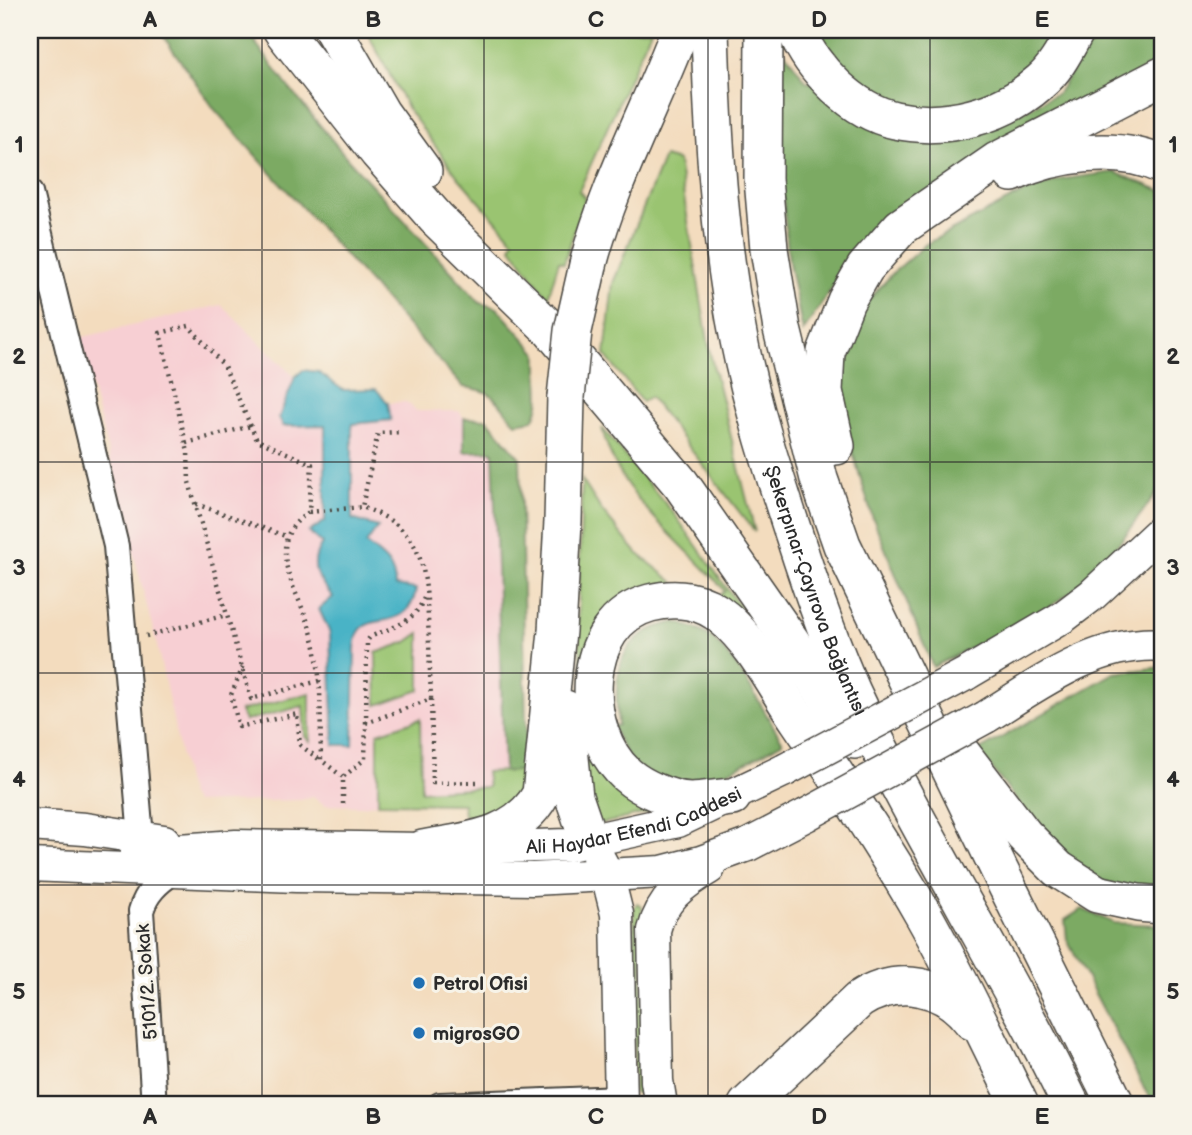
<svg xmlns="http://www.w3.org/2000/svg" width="1192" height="1135" viewBox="0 0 1192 1135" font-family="'Balsamiq Sans',sans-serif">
<rect width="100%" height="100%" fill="#f7f3e8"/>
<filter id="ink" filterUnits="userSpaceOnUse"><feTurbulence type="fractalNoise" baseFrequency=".0143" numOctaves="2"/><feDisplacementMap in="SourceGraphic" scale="14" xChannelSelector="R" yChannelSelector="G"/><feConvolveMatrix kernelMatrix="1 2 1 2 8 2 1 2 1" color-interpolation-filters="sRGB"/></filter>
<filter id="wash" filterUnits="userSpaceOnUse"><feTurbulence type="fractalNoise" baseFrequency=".00686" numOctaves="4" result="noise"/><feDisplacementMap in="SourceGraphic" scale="28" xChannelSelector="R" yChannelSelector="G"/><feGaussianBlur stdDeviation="1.57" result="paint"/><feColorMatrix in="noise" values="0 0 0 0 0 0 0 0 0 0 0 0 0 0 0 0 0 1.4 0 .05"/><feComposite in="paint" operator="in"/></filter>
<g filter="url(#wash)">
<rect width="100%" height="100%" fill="#f3dcbe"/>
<path fill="#f7cfd3" d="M221,305L295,377L303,370L318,372L343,390L376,389L389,403L406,402L417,411H459L464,418L487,419L520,458L527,781L464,815L463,804L378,803L362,806L325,805L313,797L301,800L195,803L189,794L157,645L79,338Z"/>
<path fill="#9ac471" stroke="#62784e" stroke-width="2" d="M366,30H651L579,191L585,198L564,263L559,261L548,298L511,247L514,241L458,177L408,109Z
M664,157L678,161L710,353L755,532L650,397L642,402L605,355L613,283Z
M602,428L675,515L755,628L718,597L725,591C680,538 619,500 602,428Z
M582,480L602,511L637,553L675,583L582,665L578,633Z
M420,633V690L377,705L376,653L407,642Z
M310,693V741L305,737L303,706L245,721L240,711Z
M420,719L421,791L488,787L486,772L527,770C526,807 506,808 477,822L464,815L463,804L378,803V733Z
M592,739L665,809L596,825L581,761Z
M637,903L642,906V910L643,1093H634V908Z"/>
<path fill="#7baa63" stroke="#536a47" stroke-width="2" d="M159,30H246L289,88L347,158L480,303L497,308L538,354C536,378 546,399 533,420L516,423C494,400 498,391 463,387L215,110Z
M806,30H1060L1047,54L1009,90L927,111L874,99Z
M1095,30H1162V58L850,261L803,332L789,263L781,175L776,40L806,81L986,130L1058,93L1089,43Z
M1114,172L1162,191V486L1120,542L1079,586L1032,620L984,647L980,643L933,667L872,516L853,453L838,389L846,346L863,306L893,273L926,244L1024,192L1064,179Z
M464,418L487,419L520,458L527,770L504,772L493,451L464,452Z
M677,622C691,627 705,631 716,642C743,668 763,711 783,742C737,767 678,809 631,760C623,752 618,737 612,727L618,725C614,672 616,632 677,622Z
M1162,667V884L1147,885L1145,892L1103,882L1053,847L978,751L1114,673Z
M1082,909L1114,923L1162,925V1105H1155L1146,1092L1067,940L1065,920Z"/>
<path fill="#48b3c6" stroke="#3a6f78" stroke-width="2" d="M303,370L318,372L343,390L376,389L388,403L391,420L352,424V519L378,527L366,544C382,556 395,564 395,586L416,589C409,633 370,612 359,632C356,637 356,643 355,648L353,745H334L330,633L319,609L333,597C318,579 307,566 322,544L309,532L325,521V425L283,426L279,418L295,377Z"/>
</g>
<g filter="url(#ink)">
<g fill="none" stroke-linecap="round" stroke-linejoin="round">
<g stroke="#494641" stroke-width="28">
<path id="minor" d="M30,193L116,546L141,837
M154,1105L141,911C146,893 158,882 173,872
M440,1105L621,1098"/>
</g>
<g stroke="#494641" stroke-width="35">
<g id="major">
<path d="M966,674L1063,617L1092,595L1162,530"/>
<path d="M986,717C1039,684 1097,640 1162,645"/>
<path d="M30,825L85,829L164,841"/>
<path id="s1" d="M136,853L236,846L423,849L569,845L678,821L785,770"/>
<path d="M598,857L607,874L617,914L621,1105"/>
<path d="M30,865L296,876L533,879L662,872L701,862L748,845L806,815"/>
<path d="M661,1105L657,1081L654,930C662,899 682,884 709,868"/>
</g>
</g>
<g stroke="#494641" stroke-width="40">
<g id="highway">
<path d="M282,30L378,152L436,218L552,331L681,484L790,640L854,740"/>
<path d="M333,30L381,113L423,171"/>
<path id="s2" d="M710,30C713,132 719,240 739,340C752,406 773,471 794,535C811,588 829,641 852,692C918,833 1003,965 1071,1105"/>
<path d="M764,30L763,179L769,249L782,329L819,479L842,545L1007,886L1116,1105"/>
<path d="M796,30C812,69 853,111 895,120C945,131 1002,116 1040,82C1056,69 1066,48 1076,30"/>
<path d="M1012,173C1055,153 1118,144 1162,165"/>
<path d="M588,265C609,183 650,109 680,30"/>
<path d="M836,446L824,391L826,352L846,301L865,268L901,227L997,161L1162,76"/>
<path d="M565,709L574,797L589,841"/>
<path d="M958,749L1024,835L1058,869L1097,894L1138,903L1162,905"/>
<path d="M732,797C718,798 703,801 690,801C670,800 642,788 627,775C579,732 578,622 650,603C676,596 704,600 724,618C756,645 775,687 799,721C843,785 886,849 924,916C959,978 989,1042 1020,1105"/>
<path d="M423,849C467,841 517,838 541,794L557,631L563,521L566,397"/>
<path d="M747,1105L859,1000C898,975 944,984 972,1021"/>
</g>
</g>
<path stroke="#494641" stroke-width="4.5" stroke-dasharray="2 5" stroke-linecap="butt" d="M186,443L251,426
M196,504L288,537
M309,512L362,507
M146,636L227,615
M243,667L231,695L239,727L297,714L300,745L320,760
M319,681L251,699L189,482L188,452L160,333L189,326L224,366L257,440L312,464L309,512C265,540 292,582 306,617C311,630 315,644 317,659C322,692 320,727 321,760L343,777
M431,699L433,783L480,782
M366,723L367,641L370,637C394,626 416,623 425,595
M343,804V777L365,759L366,723L431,699C430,672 429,644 428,617C425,561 421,528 362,507L378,433L402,432"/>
<use href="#minor" stroke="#fff" stroke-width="24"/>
<use href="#major" stroke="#fff" stroke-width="32"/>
<use href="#highway" stroke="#fff" stroke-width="37"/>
<g stroke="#494641" stroke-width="35" stroke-linecap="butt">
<path id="major-bridge" d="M785,770L966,674
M806,815L986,717"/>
</g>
<g stroke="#494641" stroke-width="40" stroke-linecap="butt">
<path id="highway-bridge" d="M566,397L573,331L588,265"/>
</g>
<use href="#major-bridge" stroke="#fff" stroke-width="32"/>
<use href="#highway-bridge" stroke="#fff" stroke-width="37"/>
</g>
</g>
<path fill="none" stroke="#2b2b2b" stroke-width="2" stroke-opacity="0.55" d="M262,30V1105M484,30V1105M708,30V1105M930,30V1105M30,250H1162M30,462H1162M30,673H1162M30,885H1162"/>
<g fill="#1f6fb2" stroke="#f7f3e8" stroke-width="2.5">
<circle cx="419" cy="983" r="7"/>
<circle cx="419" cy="1033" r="7"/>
</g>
<g text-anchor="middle" stroke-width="6" stroke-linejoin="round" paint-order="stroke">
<g font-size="19" fill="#2b2b2b" stroke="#f7f3e8">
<text dy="7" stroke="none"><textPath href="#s2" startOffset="574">Şekerpınar-Çayırova Bağlantısı</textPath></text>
<text dy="7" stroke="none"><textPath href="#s1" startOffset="502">Ali Haydar Efendi Caddesi</textPath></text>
<text transform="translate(146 982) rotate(-94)" y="7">5101/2. Sokak</text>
</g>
<g font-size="19" font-weight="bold" fill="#2b2b2b" stroke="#f7f3e8" text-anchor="start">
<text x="433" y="990">Petrol Ofisi</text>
<text x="433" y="1040">migrosGO</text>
</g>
</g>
<rect width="1192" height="1135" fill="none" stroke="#f7f3e8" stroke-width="77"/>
<rect x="38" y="38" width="1116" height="1058" fill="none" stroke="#2b2b2b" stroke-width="2.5"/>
<g font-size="23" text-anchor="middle" font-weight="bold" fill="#2b2b2b">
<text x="150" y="27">A</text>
<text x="373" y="27">B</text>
<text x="596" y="27">C</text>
<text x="819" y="27">D</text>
<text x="1042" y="27">E</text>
<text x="19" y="152">1</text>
<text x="1173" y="152">1</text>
<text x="19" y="364">2</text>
<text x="1173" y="364">2</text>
<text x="19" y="575">3</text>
<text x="1173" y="575">3</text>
<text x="19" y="787">4</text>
<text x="1173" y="787">4</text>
<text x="19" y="999">5</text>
<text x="1173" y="999">5</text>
<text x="150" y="1124">A</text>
<text x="373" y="1124">B</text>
<text x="596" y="1124">C</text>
<text x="819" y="1124">D</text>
<text x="1042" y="1124">E</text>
</g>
</svg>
